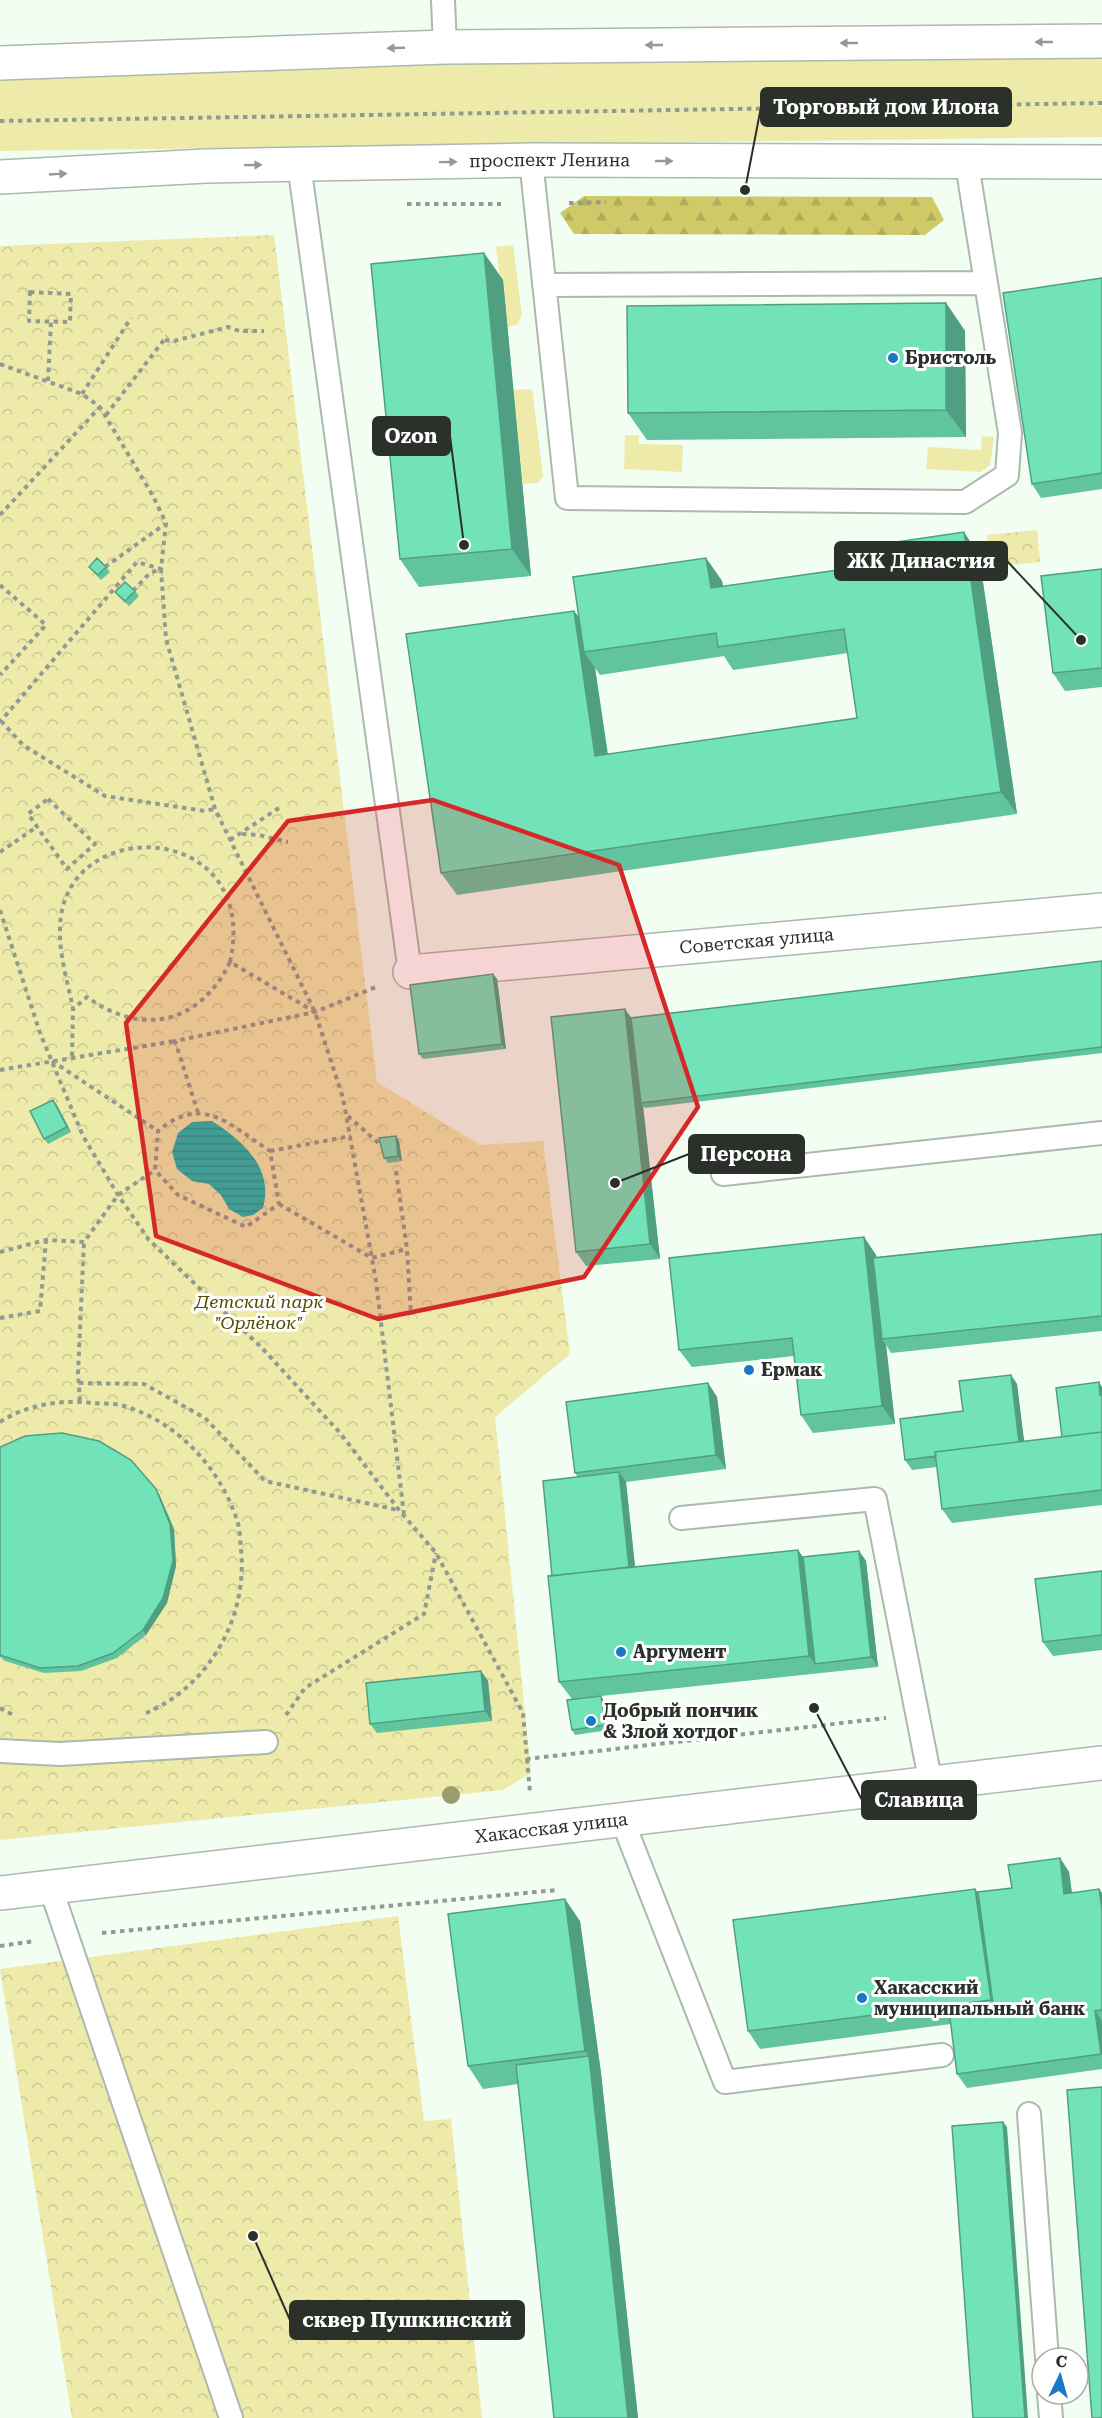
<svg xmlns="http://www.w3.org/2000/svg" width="1102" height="2418" viewBox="0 0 1102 2418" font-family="'Roboto Serif',serif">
<defs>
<pattern id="forest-firs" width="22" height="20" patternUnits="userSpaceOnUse" patternTransform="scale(1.5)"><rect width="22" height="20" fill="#cfc968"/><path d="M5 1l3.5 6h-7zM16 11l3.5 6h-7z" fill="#b2ad5a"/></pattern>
<pattern id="park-crowns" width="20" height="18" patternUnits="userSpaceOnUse" patternTransform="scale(1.5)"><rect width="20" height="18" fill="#edeaaa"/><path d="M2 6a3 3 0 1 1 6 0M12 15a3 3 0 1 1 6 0" fill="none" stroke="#cbc992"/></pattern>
<pattern id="water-rules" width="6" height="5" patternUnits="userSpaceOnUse" patternTransform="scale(1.5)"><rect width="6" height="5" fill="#1cbab0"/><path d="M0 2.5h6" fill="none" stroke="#19988f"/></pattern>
</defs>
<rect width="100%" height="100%" fill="#f1fef1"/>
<path fill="#edeaaa" d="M1102,51V137L0,151V71Z
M513,245L522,315L517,325L506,327L496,247Z
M527,389L532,390L533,395L543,476L538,483L523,484L513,390Z
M625,435H639V444L683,445L682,472L624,469Z
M982,436L994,437L990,465L981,472L926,469L928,447L981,450Z"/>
<path fill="url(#forest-firs)" d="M584,196L932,197L944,220L925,235L574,234L560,213Z"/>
<path fill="url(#park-crowns)" d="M274,235L377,1082L480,1145L543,1141L570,1354L495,1417L531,1773L503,1790L0,1840V246Z
M1037,530L1040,562L990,567L987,535Z
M398,1916L424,2121L451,2119L482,2418H72L0,1969Z"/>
<path fill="url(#water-rules)" d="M212,1121C243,1141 274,1168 263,1208L253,1215L243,1217L229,1209L221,1195L209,1184L192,1181L177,1169L172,1152L178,1133L192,1122Z"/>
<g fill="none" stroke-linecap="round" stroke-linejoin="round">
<g stroke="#acb9ad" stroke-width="26">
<path id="lane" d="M443,0L445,47
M531,160L567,498L965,502L1007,475L1010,433L967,164
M299,164L410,972
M544,285L985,283
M723,1174L1102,1133
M681,1518L875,1499L931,1784
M0,1751L60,1754L266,1742
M623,1822L725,2082L942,2055
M50,1886L231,2418
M1029,2114L1047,2358
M1049,2394L1051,2418"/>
</g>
<g stroke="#acb9ad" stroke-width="36">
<g id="street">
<path d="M0,63L445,47L1102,41"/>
<path id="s1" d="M0,177L206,166L531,160L1102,162"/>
<path id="s2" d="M410,972L1102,910"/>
<path id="s3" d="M0,1893L1102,1763"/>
</g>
</g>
<path stroke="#929b92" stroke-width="4" stroke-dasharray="4.5 4.5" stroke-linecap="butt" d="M0,121L1102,103
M569,203L606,202
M407,204H501
M30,292L71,294L70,322L29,321Z
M165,340L174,341L228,327L239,331H264
M0,364L82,394L100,407L153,496L166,523L161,569L137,562L0,722
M48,381L51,321
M82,394L131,318
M106,415L167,336
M0,515L100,407
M105,567L165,524
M0,585L46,625L0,675
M133,591L150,573L161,569L166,639L215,809L315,1012L343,1098L376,1281L404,1515
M1,721L23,745L105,796L205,811L214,809
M48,799L95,844L67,869L28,814Z
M242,834L259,835L288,842
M230,840L282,806
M0,852L38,826
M0,910L40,1033L83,1136L118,1195L149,1240L262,1348L341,1434L399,1510L436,1553L523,1713L527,1759L886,1718
M230,962C200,1024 142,1037 87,997L73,1009C68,983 59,955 60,928C62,812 262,819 230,962L315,1012
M72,1056L73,1009
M52,1061L158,1131
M0,1070L175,1041
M198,1113L175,1041L315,1012L376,987
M348,1116L383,1147
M270,1151L351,1136
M396,1171L407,1249L411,1315
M279,1204L372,1258L407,1249
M0,1252L46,1240L84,1242L118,1195L155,1170L158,1131C203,1093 229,1125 270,1151L279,1204L246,1227L178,1195L155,1170
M0,1318L40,1311L46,1240
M79,1383L144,1384L205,1418L265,1481L398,1510
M80,1401L78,1373L84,1242
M0,1422C26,1405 61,1399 92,1403C102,1404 114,1403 124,1406C177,1422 218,1466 236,1517C240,1527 240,1539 241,1549C248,1618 209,1687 144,1714
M0,1708L15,1716
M286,1715L305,1688L424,1614L436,1553
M527,1759L530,1792
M102,1933L557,1890
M0,1946L35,1941"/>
<use href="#lane" stroke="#fff" stroke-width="22"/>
<use href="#street" stroke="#fff" stroke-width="33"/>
</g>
<circle fill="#9a9d6c" cx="451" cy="1795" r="9"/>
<path fill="#62c39f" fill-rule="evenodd" d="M484,253L503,280L531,576L419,587L400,559Z
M1102,278V489L1041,498L1032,484Z
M946,303L965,331L966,437L647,440L628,413Z
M979,555L1017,814L457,895L441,873L574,611L579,617L706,558L722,581L723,586ZM848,653L857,718L608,754L595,668L600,675L724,656L733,670Z
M89,567H106L110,572L101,580Z
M1102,569V687L1065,691L1053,673Z
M135,591L139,596L129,606L119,597L115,592Z
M1102,961V1053L645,1108L643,1106L660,1259L586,1266L576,1252L631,1018Z
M493,974L497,979L506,1049L423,1059L419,1054Z
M53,1100L71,1132L48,1144L44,1139Z
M396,1136L399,1141L402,1161L388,1163L384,1158Z
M1102,1234V1331L891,1353L886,1345L895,1424L813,1433L801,1415L794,1356L692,1367L679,1350L864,1237L876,1255V1257Z
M1011,1375L1017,1384L1024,1441L1062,1437L1102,1387V1505L952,1523L942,1509L937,1467L912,1470L905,1460L963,1411Z
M708,1383L717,1397L726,1469L626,1482L635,1567L803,1557L859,1551L866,1561L878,1667L572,1699L559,1682L552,1576L578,1477L575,1473Z
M0,1447L159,1494L174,1529L176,1566L167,1603L146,1635L117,1658L81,1671L44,1673L5,1661L0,1657Z
M1102,1571V1650L1053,1656L1043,1642Z
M481,1671L488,1681L492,1721L377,1733L370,1724Z
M604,1701L609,1730L575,1735L572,1730Z
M1060,1858L1069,1872L1072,1893L1099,1889L1102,1893V2069L967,2088L957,2074L951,2024L760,2049L748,2031L975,1889L978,1892L1012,1888Z
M580,1921L601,2073L638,2418H554L518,2084L483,2089L468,2066Z"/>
<path fill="#509f82" d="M484,253L503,280L531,576L512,549Z
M946,303L965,331L966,437L946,410Z
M964,532L979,555L1017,814L1001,792Z
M706,558L722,581L727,610L711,588Z
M574,611L590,633L584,652L595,668L611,778L595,756Z
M493,974L497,979L506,1049L502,1044Z
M625,1009L635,1023L641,1103L643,1106L660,1259L650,1244Z
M53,1100L57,1105L71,1132L67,1127Z
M396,1136L399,1141L402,1161L398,1156Z
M864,1237L876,1255L885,1338L882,1339L886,1345L895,1424L882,1406Z
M1011,1375L1017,1384L1026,1456L1019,1446Z
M1099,1382L1102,1387V1397L1100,1395Z
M708,1383L717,1397L726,1469L716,1455Z
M619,1472L626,1482L637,1585L630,1575Z
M156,1489L159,1494L174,1529L176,1566L167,1603L146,1635L143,1630Z
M798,1550L810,1567L815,1664L809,1656Z
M859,1551L866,1561L878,1667L871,1657Z
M481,1671L488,1681L492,1721L485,1711Z
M601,1696L604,1701L609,1730L605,1725Z
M1060,1858L1069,1872L1074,1908L1064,1894Z
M975,1889L987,1906L1003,2017L991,2000Z
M1099,1889L1102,1893V1910Z
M565,1899L580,1921L601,2073L585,2051Z
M1095,2011L1102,2021V2055L1101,2054Z
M589,2056L601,2073L638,2418H628Z
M1003,2122L1007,2127L1028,2418H1025Z"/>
<path fill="#72e3b9" stroke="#509f82" stroke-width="1.5" d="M484,253L512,549L400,559L371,264Z
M1102,278V473L1032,484L1003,293Z
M946,303V410L628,413L627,306Z
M964,532L1001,792L441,873L406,634L574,611L595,756L857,718L844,629L718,647L716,633L584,652L573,577L706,558L711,588L866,566L863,547Z
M97,558L106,567L98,575L89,567Z
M1102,569V668L1053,673L1041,576Z
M125,582L135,591L125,601L115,592Z
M1102,961V1047L641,1103L631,1018Z
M493,974L502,1044L419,1054L410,985Z
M625,1009L650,1244L576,1252L551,1017Z
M53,1100L67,1127L44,1139L30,1111Z
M396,1136L398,1156L384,1158L379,1138Z
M1102,1234V1316L882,1339L873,1258Z
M864,1237L882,1406L801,1415L792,1338L679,1350L669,1258Z
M1011,1375L1019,1442L935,1452L936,1456L905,1460L900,1419L963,1411L959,1381Z
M1099,1382L1100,1395L1102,1394V1432L1062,1437L1056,1388Z
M708,1383L716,1455L575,1473L566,1402Z
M1102,1432V1490L942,1509L935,1452Z
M62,1433L99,1441L131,1460L156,1489L170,1524L173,1561L163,1598L143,1630L113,1653L78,1666L40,1668L0,1655V1447L25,1436Z
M619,1472L629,1567L552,1576L543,1481Z
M798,1550L809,1656L559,1682L548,1576Z
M859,1551L871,1657L815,1664L803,1557Z
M1102,1571V1635L1043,1642L1035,1579Z
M481,1671L485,1711L370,1724L366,1683Z
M601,1696L605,1725L572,1730L567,1700Z
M1060,1858L1064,1894L1099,1889L1102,1910V2010L1095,2011L1101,2054L957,2074L949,2010L993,2003L978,1892L1012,1888L1008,1865Z
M975,1889L991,2000L748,2031L733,1920Z
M565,1899L585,2051L468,2066L448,1914Z
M589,2056L628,2418H554L516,2065Z
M1102,2087V2418H1092L1067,2090Z
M1003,2122L1025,2418H973L952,2126Z"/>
<defs><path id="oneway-solid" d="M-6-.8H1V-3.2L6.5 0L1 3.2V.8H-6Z" transform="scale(1.5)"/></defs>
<g fill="#959895">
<use href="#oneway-solid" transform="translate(1044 42) rotate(180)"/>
<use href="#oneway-solid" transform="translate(849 43) rotate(180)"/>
<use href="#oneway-solid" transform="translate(654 45) rotate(180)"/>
<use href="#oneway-solid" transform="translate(396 48) rotate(178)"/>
<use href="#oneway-solid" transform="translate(664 161)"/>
<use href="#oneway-solid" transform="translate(448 162) rotate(-1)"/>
<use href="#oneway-solid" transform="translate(253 165) rotate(-1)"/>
<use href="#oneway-solid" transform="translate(58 174) rotate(-3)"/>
</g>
<path fill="#d62828" fill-opacity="0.2" stroke="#d62828" stroke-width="4.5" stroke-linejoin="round" d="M433,800L619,865L698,1107L584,1277L378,1319L156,1236L126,1023L288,821Z"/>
<g fill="#1a78c4" stroke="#fff" stroke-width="2">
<circle cx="893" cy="358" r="6"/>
<circle cx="749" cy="1370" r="6"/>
<circle cx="621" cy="1652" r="6"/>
<circle cx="591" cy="1721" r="6"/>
<circle cx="862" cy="1998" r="6"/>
</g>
<g text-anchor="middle" stroke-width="6" stroke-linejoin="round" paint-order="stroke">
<g font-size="18" fill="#2b302b" stroke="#fff">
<text dy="6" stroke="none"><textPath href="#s1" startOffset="550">проспект Ленина</textPath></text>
<text dy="6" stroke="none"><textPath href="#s2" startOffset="348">Советская улица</textPath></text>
<text dy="6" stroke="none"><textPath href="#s3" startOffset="555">Хакасская улица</textPath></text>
</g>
<g font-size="18" font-weight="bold" fill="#2b302b" stroke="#fff" text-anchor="start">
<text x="905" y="364">Бристоль</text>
<text x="761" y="1376">Ермак</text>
<text x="633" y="1658">Аргумент</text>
<text x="603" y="1717">Добрый пончик<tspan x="603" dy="21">&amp; Злой хотдог</tspan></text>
<text x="874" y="1994">Хакасский<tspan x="874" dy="21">муниципальный банк</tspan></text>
</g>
<g font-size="18" font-style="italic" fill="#534e00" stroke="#fff">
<text x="259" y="1308">Детский парк<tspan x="259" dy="21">"Орлёнок"</tspan></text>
</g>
</g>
<path fill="none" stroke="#2b302b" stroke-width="2" d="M745 190L761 107M464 545L450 436M1081 640L1007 561M615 1183L689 1154M814 1708L862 1800M253 2236L290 2320"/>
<g fill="#2b302b" stroke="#fff" stroke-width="2">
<circle cx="745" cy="190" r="6"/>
<circle cx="464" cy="545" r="6"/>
<circle cx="1081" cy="640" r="6"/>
<circle cx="615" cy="1183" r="6"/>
<circle cx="814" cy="1708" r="6"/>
<circle cx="253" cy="2236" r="6"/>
</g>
<g fill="#2b302b" stroke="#2b302b" stroke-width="2">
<rect x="761" y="88" width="250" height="38" rx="6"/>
<rect x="373" y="417" width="77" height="38" rx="6"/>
<rect x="835" y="542" width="172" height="38" rx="6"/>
<rect x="689" y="1135" width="115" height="38" rx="6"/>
<rect x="862" y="1781" width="114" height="38" rx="6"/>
<rect x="290" y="2301" width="234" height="38" rx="6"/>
</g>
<g font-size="20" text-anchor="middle" font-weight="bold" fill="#fff">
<text x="886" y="114">Торговый дом Илона</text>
<text x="411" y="443">Ozon</text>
<text x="921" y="568">ЖК Династия</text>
<text x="746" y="1161">Персона</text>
<text x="919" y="1807">Славица</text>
<text x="407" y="2327">сквер Пушкинский</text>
</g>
<g transform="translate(1060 2376) rotate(5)"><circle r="28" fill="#ffffff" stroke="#aaacaa" stroke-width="1.5"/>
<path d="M0-4.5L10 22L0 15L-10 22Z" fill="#1a78c4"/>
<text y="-9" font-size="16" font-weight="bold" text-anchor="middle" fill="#2b302b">С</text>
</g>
</svg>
